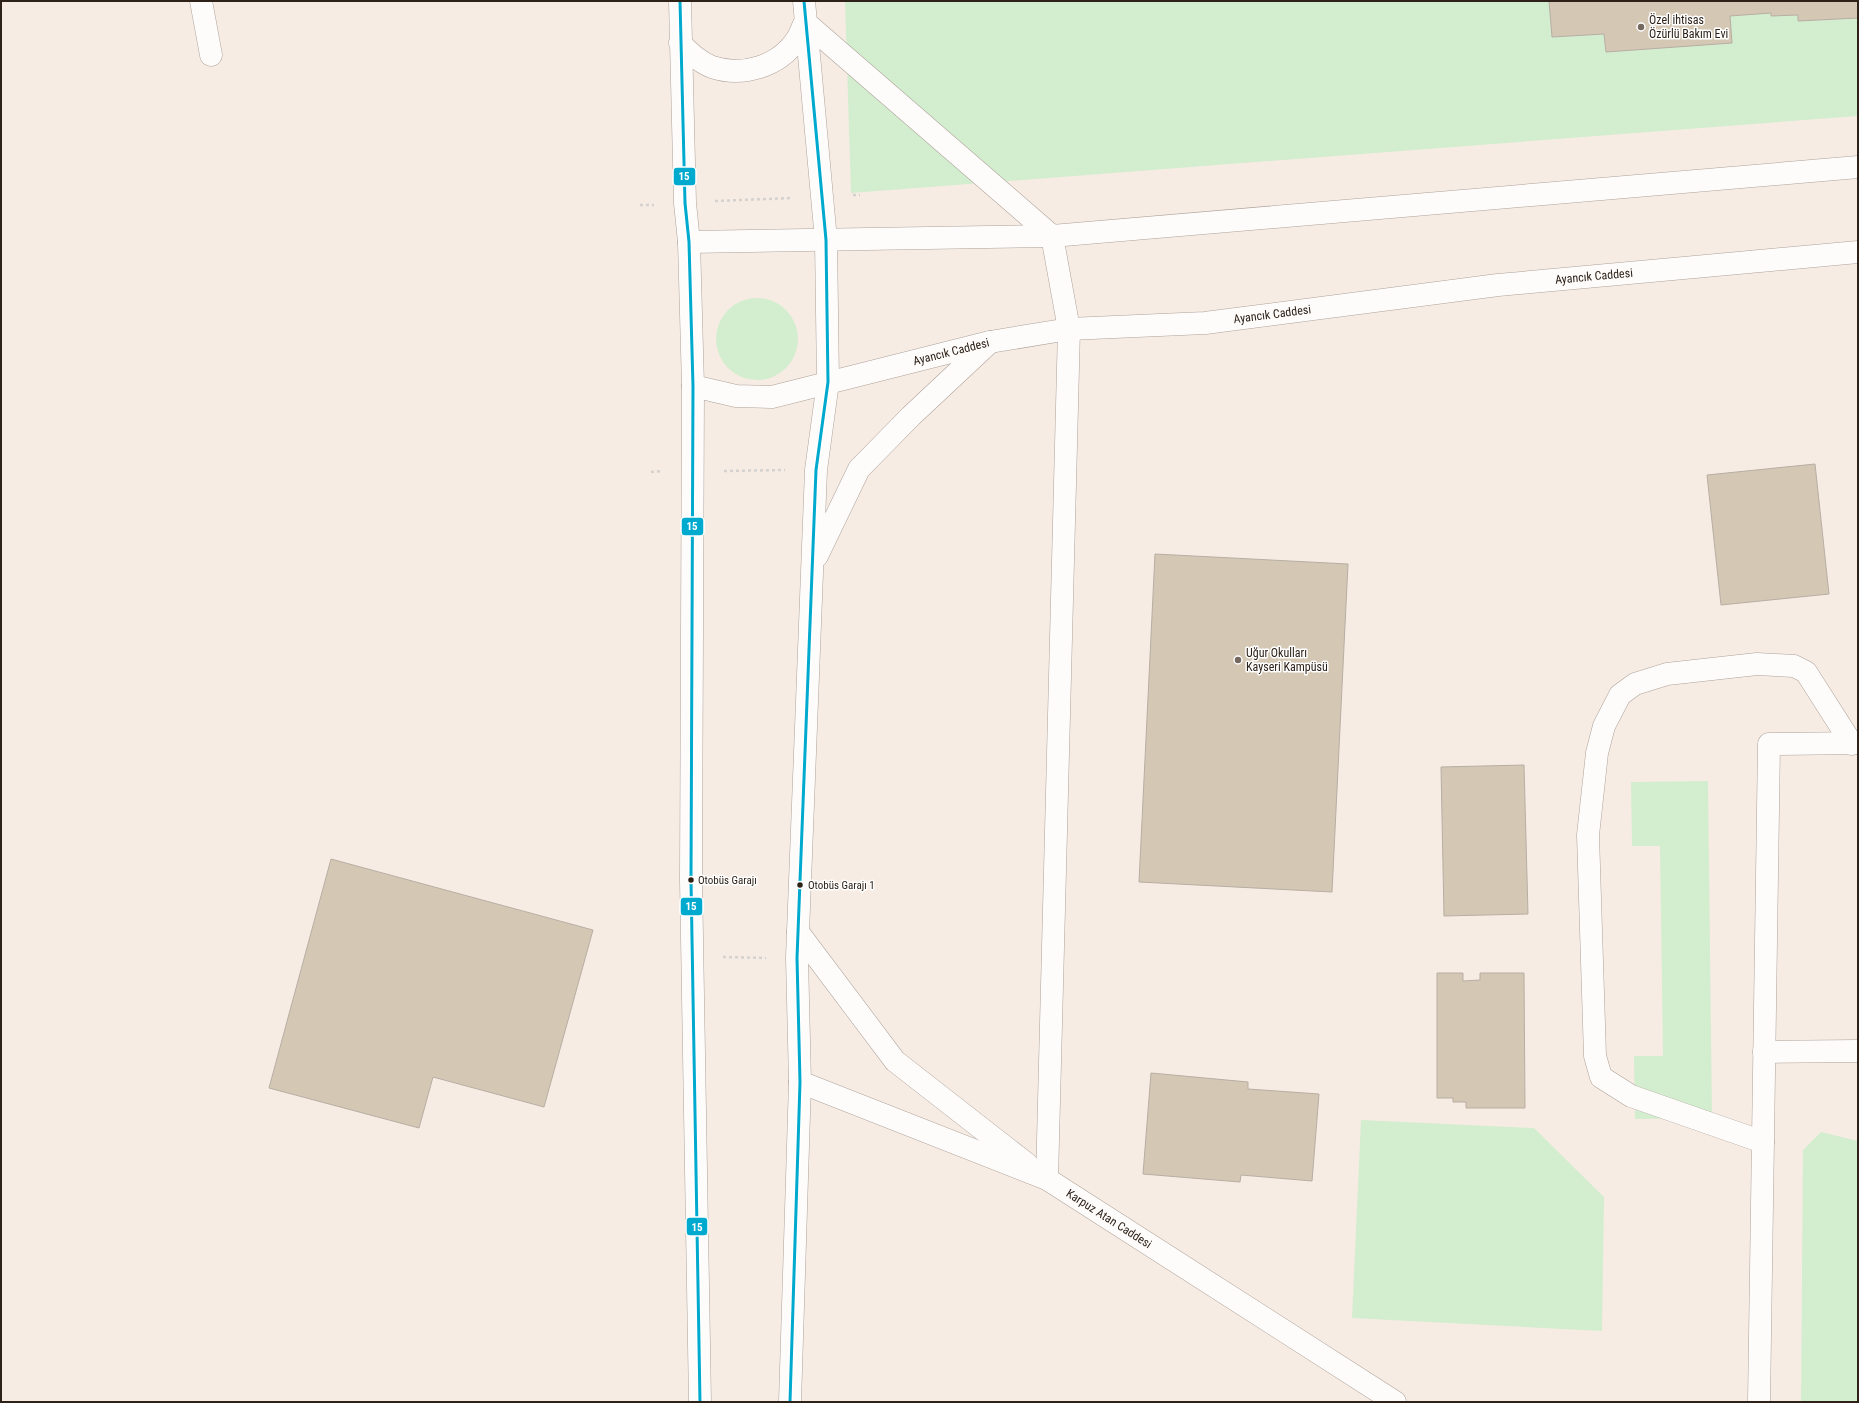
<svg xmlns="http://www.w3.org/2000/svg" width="1859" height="1403" viewBox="0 0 1859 1403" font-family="'Roboto Condensed',sans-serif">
<rect width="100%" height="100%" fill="#f7ece3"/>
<path fill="#d3edcf" d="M845,1H1858V116L851,193Z
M716 339a41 41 0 1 1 82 0a41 41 0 1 1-82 0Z
M1708,781L1712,1118L1635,1119L1634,1056H1663L1660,846H1632L1631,782Z
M1361,1120L1534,1128L1604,1197L1602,1331L1352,1318Z
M1821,1132L1858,1141V1402H1801L1803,1150Z"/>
<path fill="#d4c7b4" stroke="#b7aea4" d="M1549,1H1858V18L1798,21V15L1771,16V13L1730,16L1732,43L1606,52L1604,34L1552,37Z
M1815,464L1829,594L1721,605L1707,475Z
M1155,554L1348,564L1332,892L1139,882Z
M1524,765L1528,914L1444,916L1441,767Z
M331,859L593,930L544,1107L433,1077L419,1128L269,1088Z
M1437,973H1463V981L1480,980V973H1524L1525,1108H1466V1102H1453V1098H1437Z
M1151,1073L1248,1082V1089L1319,1094L1312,1181L1241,1175L1240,1182L1143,1174Z"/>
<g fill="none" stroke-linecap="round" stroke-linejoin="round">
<g stroke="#ada29a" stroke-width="23">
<g id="minor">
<path d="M201,1L211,55"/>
<path d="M689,242L1052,236L1858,167"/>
<path id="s1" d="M693,386L736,396L772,397L990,342L1069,329L1205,323L1498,285L1858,252"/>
<path d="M798,932L895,1061L1027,1164"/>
<path d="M1764,1052L1858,1051"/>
<path id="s2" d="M800,1082L1047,1179L1395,1402"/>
<path d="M1763,1142L1631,1096L1601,1077L1595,1056L1588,835L1597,753L1604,726L1620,695L1635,684L1667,674L1757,664L1794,666L1806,672L1852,744"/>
<path d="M1047,1179L1069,329L1052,236"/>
<path d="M1759,1402L1769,744L1858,743"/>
</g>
</g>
<g stroke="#ada29a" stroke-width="23">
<path id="major" d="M680,1L685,203L689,242L693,386L691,880L700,1402
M680,43C689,52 699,62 712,67C742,77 779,67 797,39C800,34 802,28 805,22L1052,236
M817,556L859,469L911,416L990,342
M790,1402L800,1082L797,958L816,470L828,382L826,240L804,1"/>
</g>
<path stroke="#d4d1cf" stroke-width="2.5" stroke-dasharray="3 3" stroke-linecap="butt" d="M853,195H860
M715,201L792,198
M640,205H654
M724,471L785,470
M651,472L663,471
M723,957L766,958"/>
<use href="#minor" stroke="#fefcfb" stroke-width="22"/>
<use href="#major" stroke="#fefcfb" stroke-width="22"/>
<g stroke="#fff" stroke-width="6">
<path id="bus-1" d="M680,1L685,203L689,242L693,386L691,880L700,1402
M790,1402L800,1082L797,958L816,470L828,382L826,240L804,1"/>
</g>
<use href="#bus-1" stroke="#00a9ce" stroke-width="3"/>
</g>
<g fill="#74685f" stroke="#fff" stroke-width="1.5">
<circle cx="1641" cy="27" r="4"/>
<circle cx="1238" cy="660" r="4"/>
</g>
<g fill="#2d2118" stroke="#fff" stroke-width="1.5">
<circle cx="691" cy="880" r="3.5"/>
<circle cx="800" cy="885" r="3.5"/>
</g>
<g text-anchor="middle" stroke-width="3" stroke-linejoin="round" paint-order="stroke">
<g font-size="11" fill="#2d2118" stroke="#fff" text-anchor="start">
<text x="698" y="884">Otobüs Garajı</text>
<text x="808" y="889">Otobüs Garajı 1</text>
</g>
<g font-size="12" fill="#2d2118" stroke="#fff" text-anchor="start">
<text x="1649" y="24">Özel ihtisas<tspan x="1649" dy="14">Özürlü Bakım Evi</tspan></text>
<text x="1246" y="657">Uğur Okulları<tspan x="1246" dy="14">Kayseri Kampüsü</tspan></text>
</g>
<g font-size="12" fill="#2d2118" stroke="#fff">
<text dy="4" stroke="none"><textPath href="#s1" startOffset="913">Ayancık Caddesi</textPath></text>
<text dy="4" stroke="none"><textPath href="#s1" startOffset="589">Ayancık Caddesi</textPath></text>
<text dy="4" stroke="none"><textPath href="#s1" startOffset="265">Ayancık Caddesi</textPath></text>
<text dy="4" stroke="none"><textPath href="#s2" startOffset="339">Karpuz Atan Caddesi</textPath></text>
</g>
</g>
<g stroke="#fff" stroke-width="1.5">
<rect x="673" y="167" width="23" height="19" rx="4" fill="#00a9ce"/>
<rect x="681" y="517" width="23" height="19" rx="4" fill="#00a9ce"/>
<rect x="680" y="897" width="23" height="19" rx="4" fill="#00a9ce"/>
<rect x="686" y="1217" width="22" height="19" rx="4" fill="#00a9ce"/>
</g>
<g font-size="11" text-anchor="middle" font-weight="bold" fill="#fff">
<text x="684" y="180">15</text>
<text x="692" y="530">15</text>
<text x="691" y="910">15</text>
<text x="697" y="1231">15</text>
</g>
<rect width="1859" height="1403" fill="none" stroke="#2d2118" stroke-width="4"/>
</svg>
